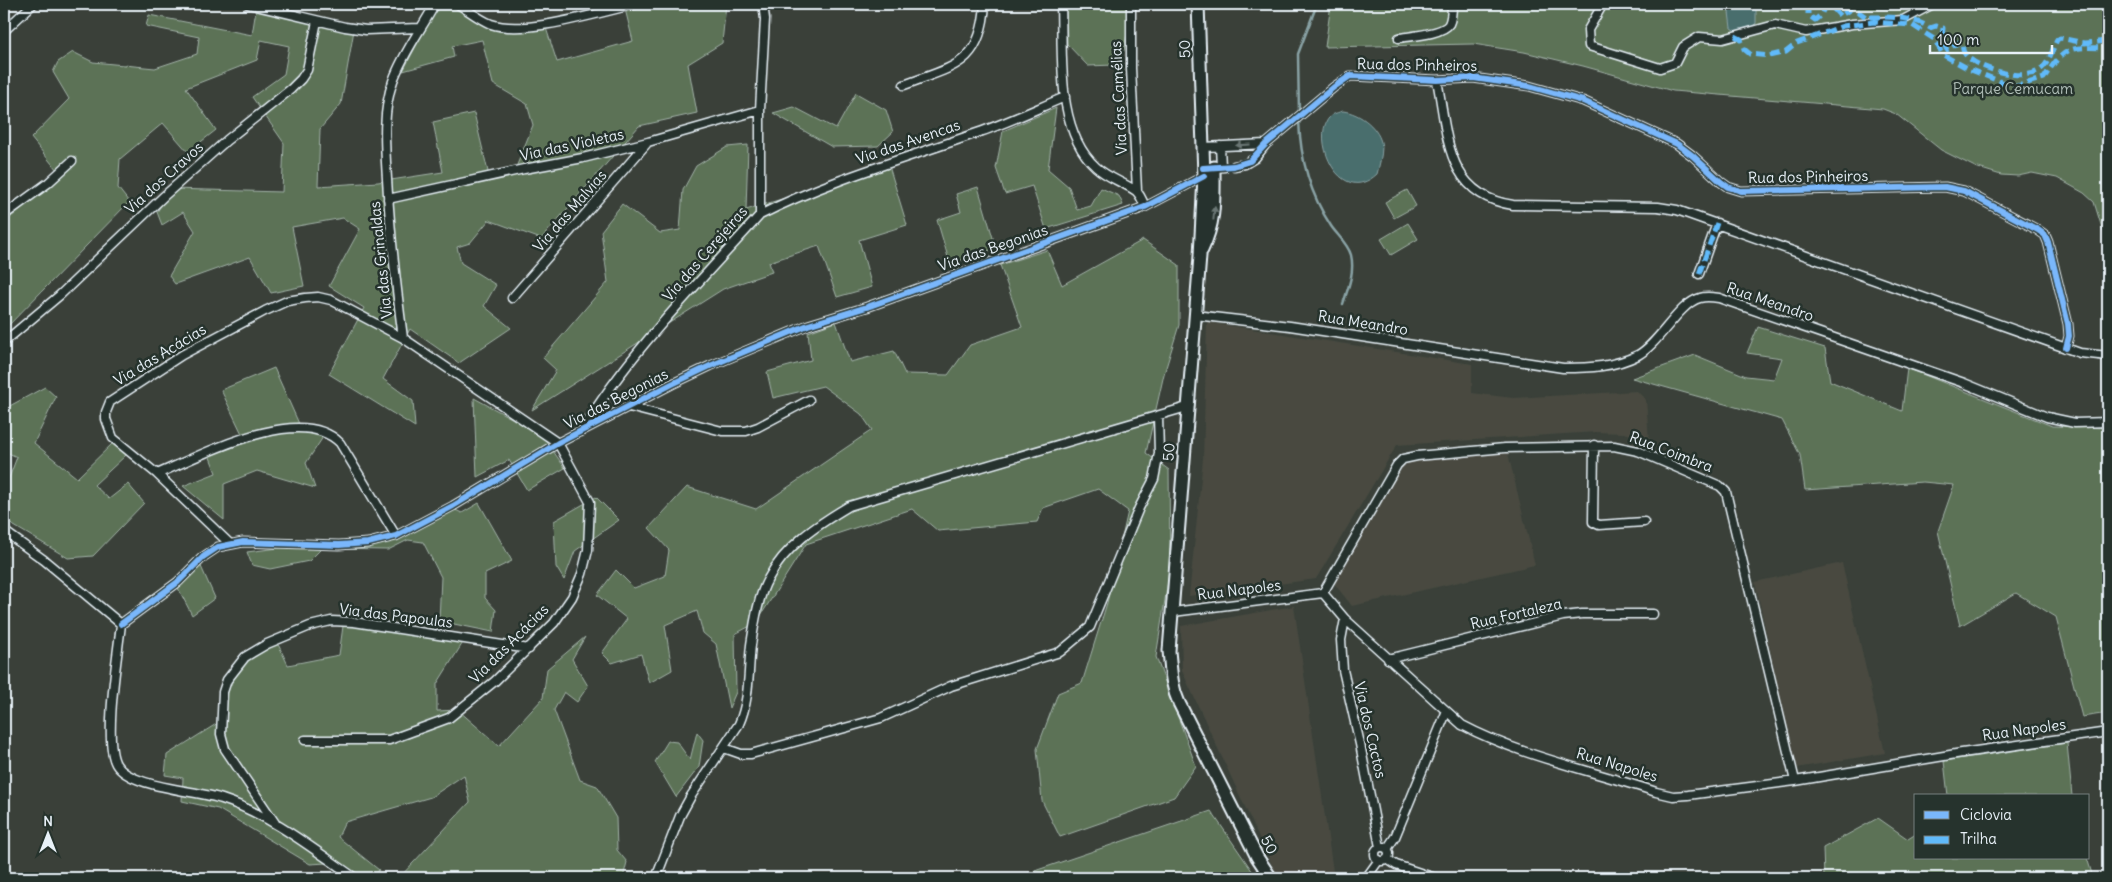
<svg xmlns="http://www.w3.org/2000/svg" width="2112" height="882" viewBox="0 0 2112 882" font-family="Delius,sans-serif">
<rect width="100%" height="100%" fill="#3a4039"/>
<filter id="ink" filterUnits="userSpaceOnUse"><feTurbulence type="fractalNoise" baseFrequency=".02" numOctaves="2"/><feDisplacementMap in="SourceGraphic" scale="10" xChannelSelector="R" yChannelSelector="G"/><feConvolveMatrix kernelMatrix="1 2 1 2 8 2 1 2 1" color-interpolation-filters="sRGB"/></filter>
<g filter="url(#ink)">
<path fill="#484a41" d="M1207,322L1472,364V393L1513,398L1637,391L1646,400L1649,440L1624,433L1596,432L1397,445L1316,579L1189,596L1203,459Z
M1507,449L1535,565L1352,606L1332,581L1404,459Z
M1842,563L1885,753L1796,768L1755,582Z
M1294,606L1334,878H1278L1182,671L1181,626Z"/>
<path fill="#5c7257" stroke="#a2b2a8" d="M438,4H449L490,28H546L557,62L633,41L625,9L645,4H726L722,43L688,64L697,113L639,126L541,239L489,220L470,243L457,247L461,263L496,285L484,306L511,328L459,363L410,329L383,379L413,401L415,427L329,374L364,308L329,286L360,229L343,218L292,227L304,286L271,293L250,257L175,284L169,276L195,231L183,212L162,225L157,212L171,189L282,192L284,143L252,97L284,74L289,46L261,40L257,60L186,88L216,130L188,152L163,123L120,159L118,188L129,202L4,330V223L61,175L31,138L69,99L53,72L58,62L73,52L93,62L155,68L197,54L199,37L146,26L149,15L252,35L256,10L354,30L341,104L320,129L318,186L378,182L443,172L433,122L474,113L490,180L513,175L533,125L527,104L493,84L482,40L452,46L454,57L403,71Z
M1066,4H1132L1124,50L1114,65L1088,66L1067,44Z
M1331,4H2108V242L2105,238L2094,202L2084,193L2057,178L2032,173L2018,176L2001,175L1975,167L1941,150L1896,114L1883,109L1673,91L1583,66L1524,52L1473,44L1325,47Z
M856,93L886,110L893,132L878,146L832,147L773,113L794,107L836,129Z
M1056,108L1048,169L1069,187L1077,210L1091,206L1101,188L1119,196L1123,205L1046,229L1032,186L1005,194L996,168L1003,131Z
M748,145L746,210L889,166L907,225L859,240L872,287L837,297L819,246L769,262L772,272L723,289L532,410L556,370L543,358L608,282L601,231L622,204L660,233L680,230L683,190L696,166L727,147Z
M978,187L996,248L950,264L937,220L961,212L956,194Z
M1407,190L1416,206L1394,218L1385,202Z
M1408,223L1418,239L1391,255L1381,239Z
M1143,240L1179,265V325L1164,374L1146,453L1169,470L1170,568L1156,657L1196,766L1174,797L1060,837L1042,801L1037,749L1058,693L1082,683L1107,603L1128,511L1098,489L1043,508L1037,522L938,531L912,509L806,544L756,623L735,634L736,692L729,708L716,644L703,633L697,611L665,625L672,670L649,683L641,654L612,663L602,653L627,619L597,595L616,570L634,588L665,576L669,550L649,528L687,487L756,509L872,430L861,414L823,386L773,398L767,372L811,360L808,332L836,322L850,362L894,351L905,374L948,375L970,345L1022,327L1000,265L1047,250L1062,285Z
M1758,327L1825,348L1830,381L1902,411L1907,368L2052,426L2108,428V713L2082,717L2056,617L2016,593L1960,626L1938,531L1954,485L1923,482L1805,490L1800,455L1782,420L1632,378L1695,355L1746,376L1774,379L1782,358L1747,353Z
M274,368L300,426L327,431L306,463L315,488L257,471L224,484V520L183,486L216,473L208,452L244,438L221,390Z
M45,387L56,397L34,443L77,478L114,442L126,455L94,485L109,499L128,484L144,503L93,556L68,558L4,520V491L17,457L4,451V409Z
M474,398L541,434L565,468L527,490L509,460L477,477Z
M596,497L619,520L575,551L564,580L556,567L554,521Z
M479,503L512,561L485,574V598L496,610L493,632L439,621L441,577L423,542L408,540L388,550L321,549L309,561L270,569L252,565L247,552L302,545L396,539L451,508L462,513Z
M199,562L215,598L192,615L177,586Z
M344,619L464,641L437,684V711L458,710L499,746L543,698L547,669L585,637L572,659L588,686L577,702L564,692L554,710L580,780L597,786L616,818L617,850L627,862L623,878H399L470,802L464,775L431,797L345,822L338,837L379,870L373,878H350L327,863L310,864L218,809L182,801L183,778L165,775L167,755L221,721L222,683L241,654L276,640L288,665L339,655Z
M697,732L703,740L699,767L676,797L655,762L668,741L677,742L690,760Z
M2067,743L2072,796H1948L1944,761Z
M1211,811L1257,878H1014Z
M1878,818L1908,839L1916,834V858H2087L2092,874H2108V878H1824L1823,848Z"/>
<path fill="#496e6d" stroke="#89a2a5" d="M1728,4H1756V23L1753,29L1739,33L1731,28Z
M1343,111C1360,113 1380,128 1382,147C1382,156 1379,166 1377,174C1338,210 1308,132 1332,115C1335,113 1340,112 1343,111Z"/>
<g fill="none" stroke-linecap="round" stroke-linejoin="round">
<path stroke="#89a2a5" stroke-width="2.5" d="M1299,114L1298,54L1317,4
M1299,120C1300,157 1310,194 1331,226C1337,235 1348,244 1351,255C1355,272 1348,288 1343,304"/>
<g stroke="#e8f1f8" stroke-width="11">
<path id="minor" d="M248,4L345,27L366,30L419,28
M458,4C468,10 479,19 491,24C525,36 600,12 636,4
M1061,4C1063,54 1055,130 1096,167C1108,178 1123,182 1136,191C1140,194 1143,202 1145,207
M1131,4V68L1137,191
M1603,4L1588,30L1589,46L1660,68L1675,63L1683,47L1699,37L1723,39L1775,25L1806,32L1852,24L1903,20L1933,4
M4,31L33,4
M1399,38C1411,36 1443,34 1449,24C1452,18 1452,10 1452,4
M1437,80C1448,135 1445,195 1513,205L1658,207L1677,210L2080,353L2108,356
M904,85C954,66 981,65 985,4
M1220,146L1221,167
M1203,147L1266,144
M1234,166L1245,164L1255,158L1266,144L1334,87L1350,76L1437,80L1473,78L1529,86L1583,101L1677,144L1693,156L1721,182L1728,187L1741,191L1945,187L1964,191L2038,230L2045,235L2048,242L2068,324L2069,336L2066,348
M1210,168L1225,167
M388,199L524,169L583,158L648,142L760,110
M4,215L48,183L72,161
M760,215C829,180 904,159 977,133C1007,123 1036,109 1065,97
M1699,274L1717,223
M512,298L648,142
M1195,315L1290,326L1563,368C1589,368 1615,367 1638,355C1660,343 1678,304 1700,298C1706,296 1713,297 1719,298L1964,383L2047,417L2075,423L2108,422
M4,342L60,295L164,196L227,140L291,89L301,79L307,70L317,21
M629,407L722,431H746L758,427L809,400
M581,432C629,352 698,284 760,215V110L765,19L763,4
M1594,445L1593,522L1599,525L1644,522
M157,474C200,456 300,402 340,443L396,536
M4,531L44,560L121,624
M229,543L157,474L113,438L106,419V412L110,402L182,355L265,311L287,301L305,298L318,297L331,300L403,338
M1323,593L1345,619L1462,725C1520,756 1594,771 1656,792L1673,796L1688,795L1795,781L1962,753L2108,732
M1323,593L1397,465L1403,459L1417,456L1505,448L1614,446L1638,451L1720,486L1726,492L1795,781
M1173,612L1323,593
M1345,619L1341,640L1343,670L1360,744L1380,847
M121,624L178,582L203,557L218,547L243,542L339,545L368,543L396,536L453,506L558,443L672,384L710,366L808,325L867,307L1145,207L1204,176
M121,624C118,653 103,741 116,764C130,788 196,790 222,799C271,815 313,849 355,878
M1388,659L1563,616L1582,614H1653
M305,740H389L449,718L495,681L554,623L572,597L582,574L588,550L590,502L558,443L403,338C396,285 390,232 387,179C385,146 382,112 393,81C403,53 421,30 435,4
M724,748L741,754H751L881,718L951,686L1060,652L1090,627L1139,508L1154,479L1159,453L1158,416
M275,823L225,749L221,734L223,692L227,680L245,657L267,644L310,626L331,621L354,622L529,649
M1375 854a7 7 0 1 1 14 0a7 7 0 1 1-14 0Z
M1387,849L1395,837L1446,713
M1387,859L1396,865L1435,878
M656,878L680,816L691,796L739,724C750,699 748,672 751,645C754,626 758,596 768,579C785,546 817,525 849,506L1187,407
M1366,878L1379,860"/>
</g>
<g stroke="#e8f1f8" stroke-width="15">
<path id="secondary" d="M1198,4L1204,176L1200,256L1169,651C1171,669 1171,686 1179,703L1257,857L1271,878
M1202,250C1216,221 1214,199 1214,167"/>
</g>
<use href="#minor" stroke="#26332d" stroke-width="8"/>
<use href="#secondary" stroke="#26332d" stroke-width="11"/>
<path stroke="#60bafa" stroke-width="5" stroke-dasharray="10 5" stroke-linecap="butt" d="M1808,4V15L1815,20L1821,15L1824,8L1831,6L1840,16L1851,9L1859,12L1866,17C1886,17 1913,16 1930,28L1936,26L1943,28L1942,40L1947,50L1959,42L1962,43C1963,47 1962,51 1965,54C1976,69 2024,82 2040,70C2049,64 2052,50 2057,40L2060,38L2085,43L2108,41
M1735,36L1741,39L1744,49L1750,54L1769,56L1786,52L1797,43L1843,26L1874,22L1912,25L1934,39L1943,55L1971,70L2014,87L2044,78C2065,45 2071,47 2108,48
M1699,274L1717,223"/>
<g stroke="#26332d" stroke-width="9">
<path id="cycleway" d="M1203,168L1234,166L1250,161L1266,144L1334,87L1350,76L1437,80L1473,78L1529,86L1583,101L1677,144L1693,156L1721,182L1728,187L1741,191L1945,187L1964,191L2038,230L2045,235L2048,242L2068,324L2069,336L2066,348
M121,624L178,582L203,557L218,547L243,542L339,545L368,543L396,536L453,506L558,443L672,384L710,366L808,325L867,307L1145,207L1204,176"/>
</g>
<use href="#cycleway" stroke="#7ab7fb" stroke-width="6"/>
</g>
<defs><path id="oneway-solid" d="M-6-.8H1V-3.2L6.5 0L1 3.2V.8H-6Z" transform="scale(1.25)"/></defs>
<g fill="#6a7674">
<use href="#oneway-solid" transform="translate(1243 145) rotate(177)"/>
<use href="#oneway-solid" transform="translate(1214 213) rotate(-85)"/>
</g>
</g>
<g text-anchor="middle" stroke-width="5" stroke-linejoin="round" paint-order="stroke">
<g font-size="15" fill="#e8f1f8" stroke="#26332d">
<text transform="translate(1185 49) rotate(-92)" y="5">50</text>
<text transform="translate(1417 65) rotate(1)" y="5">Rua dos Pinheiros</text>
<text transform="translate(1119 98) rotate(-93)" y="5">Via das Camélias</text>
<text transform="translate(908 142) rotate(-19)" y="5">Via das Avencas</text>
<text transform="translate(572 145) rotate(-12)" y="5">Via das Violetas</text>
<text transform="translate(1808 177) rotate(-1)" y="5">Rua dos Pinheiros</text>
<text transform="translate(164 178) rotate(-42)" y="5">Via dos Cravos</text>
<text transform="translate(570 211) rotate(-49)" y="5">Via das Malvias</text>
<text transform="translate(993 248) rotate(-19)" y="5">Via das Begonias</text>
<text transform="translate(705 254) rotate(-49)" y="5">Via das Cerejeiras</text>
<text transform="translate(381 260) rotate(-96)" y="5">Via das Grinaldas</text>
<text transform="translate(1770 302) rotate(19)" y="5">Rua Meandro</text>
<text transform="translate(1363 323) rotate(9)" y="5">Rua Meandro</text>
<text transform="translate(160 355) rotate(-31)" y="5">Via das Acácias</text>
<text transform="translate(616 399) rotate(-27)" y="5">Via das Begonias</text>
<text transform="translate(1169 452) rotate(-86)" y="5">50</text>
<text transform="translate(1671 452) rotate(21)" y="5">Rua Coimbra</text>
<text transform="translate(1239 590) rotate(-7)" y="5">Rua Napoles</text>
<text transform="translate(1516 614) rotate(-13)" y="5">Rua Fortaleza</text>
<text transform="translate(396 616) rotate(7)" y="5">Via das Papoulas</text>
<text transform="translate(509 644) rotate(-45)" y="5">Via das Acácias</text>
<text transform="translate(1370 730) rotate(77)" y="5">Via dos Cactos</text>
<text transform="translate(2024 730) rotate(-8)" y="5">Rua Napoles</text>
<text transform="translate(1617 765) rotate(17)" y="5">Rua Napoles</text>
<text transform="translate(1269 845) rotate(61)" y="5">50</text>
</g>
<g font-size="15" fill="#b0beb8" stroke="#26332d">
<text x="2013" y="94">Parque Cemucam</text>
</g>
</g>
<rect width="2112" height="882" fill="none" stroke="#26332d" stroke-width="20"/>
<rect x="10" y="10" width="2092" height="862" fill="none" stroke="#e8f1f8" stroke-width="2" filter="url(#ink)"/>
<rect x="1914" y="794" width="175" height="65" fill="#26332d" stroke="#747f7e"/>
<rect x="1924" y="811" width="25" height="8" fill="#7ab7fb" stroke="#747f7e"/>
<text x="1960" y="820" font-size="15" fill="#e8f1f8">Ciclovia</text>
<rect x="1924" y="836" width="25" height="8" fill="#60bafa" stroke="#747f7e"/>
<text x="1960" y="844" font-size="15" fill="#e8f1f8">Trilha</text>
<g transform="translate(48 834)" stroke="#26332d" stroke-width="4" paint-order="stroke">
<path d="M0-4L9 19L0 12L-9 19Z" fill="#e8f1f8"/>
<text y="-8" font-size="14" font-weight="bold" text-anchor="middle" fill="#e8f1f8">N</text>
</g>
<path d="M1930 45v8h122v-8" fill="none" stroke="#e8f1f8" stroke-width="2.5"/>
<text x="1937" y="45" font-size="15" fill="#e8f1f8" stroke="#26332d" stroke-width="4" paint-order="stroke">100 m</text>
</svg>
